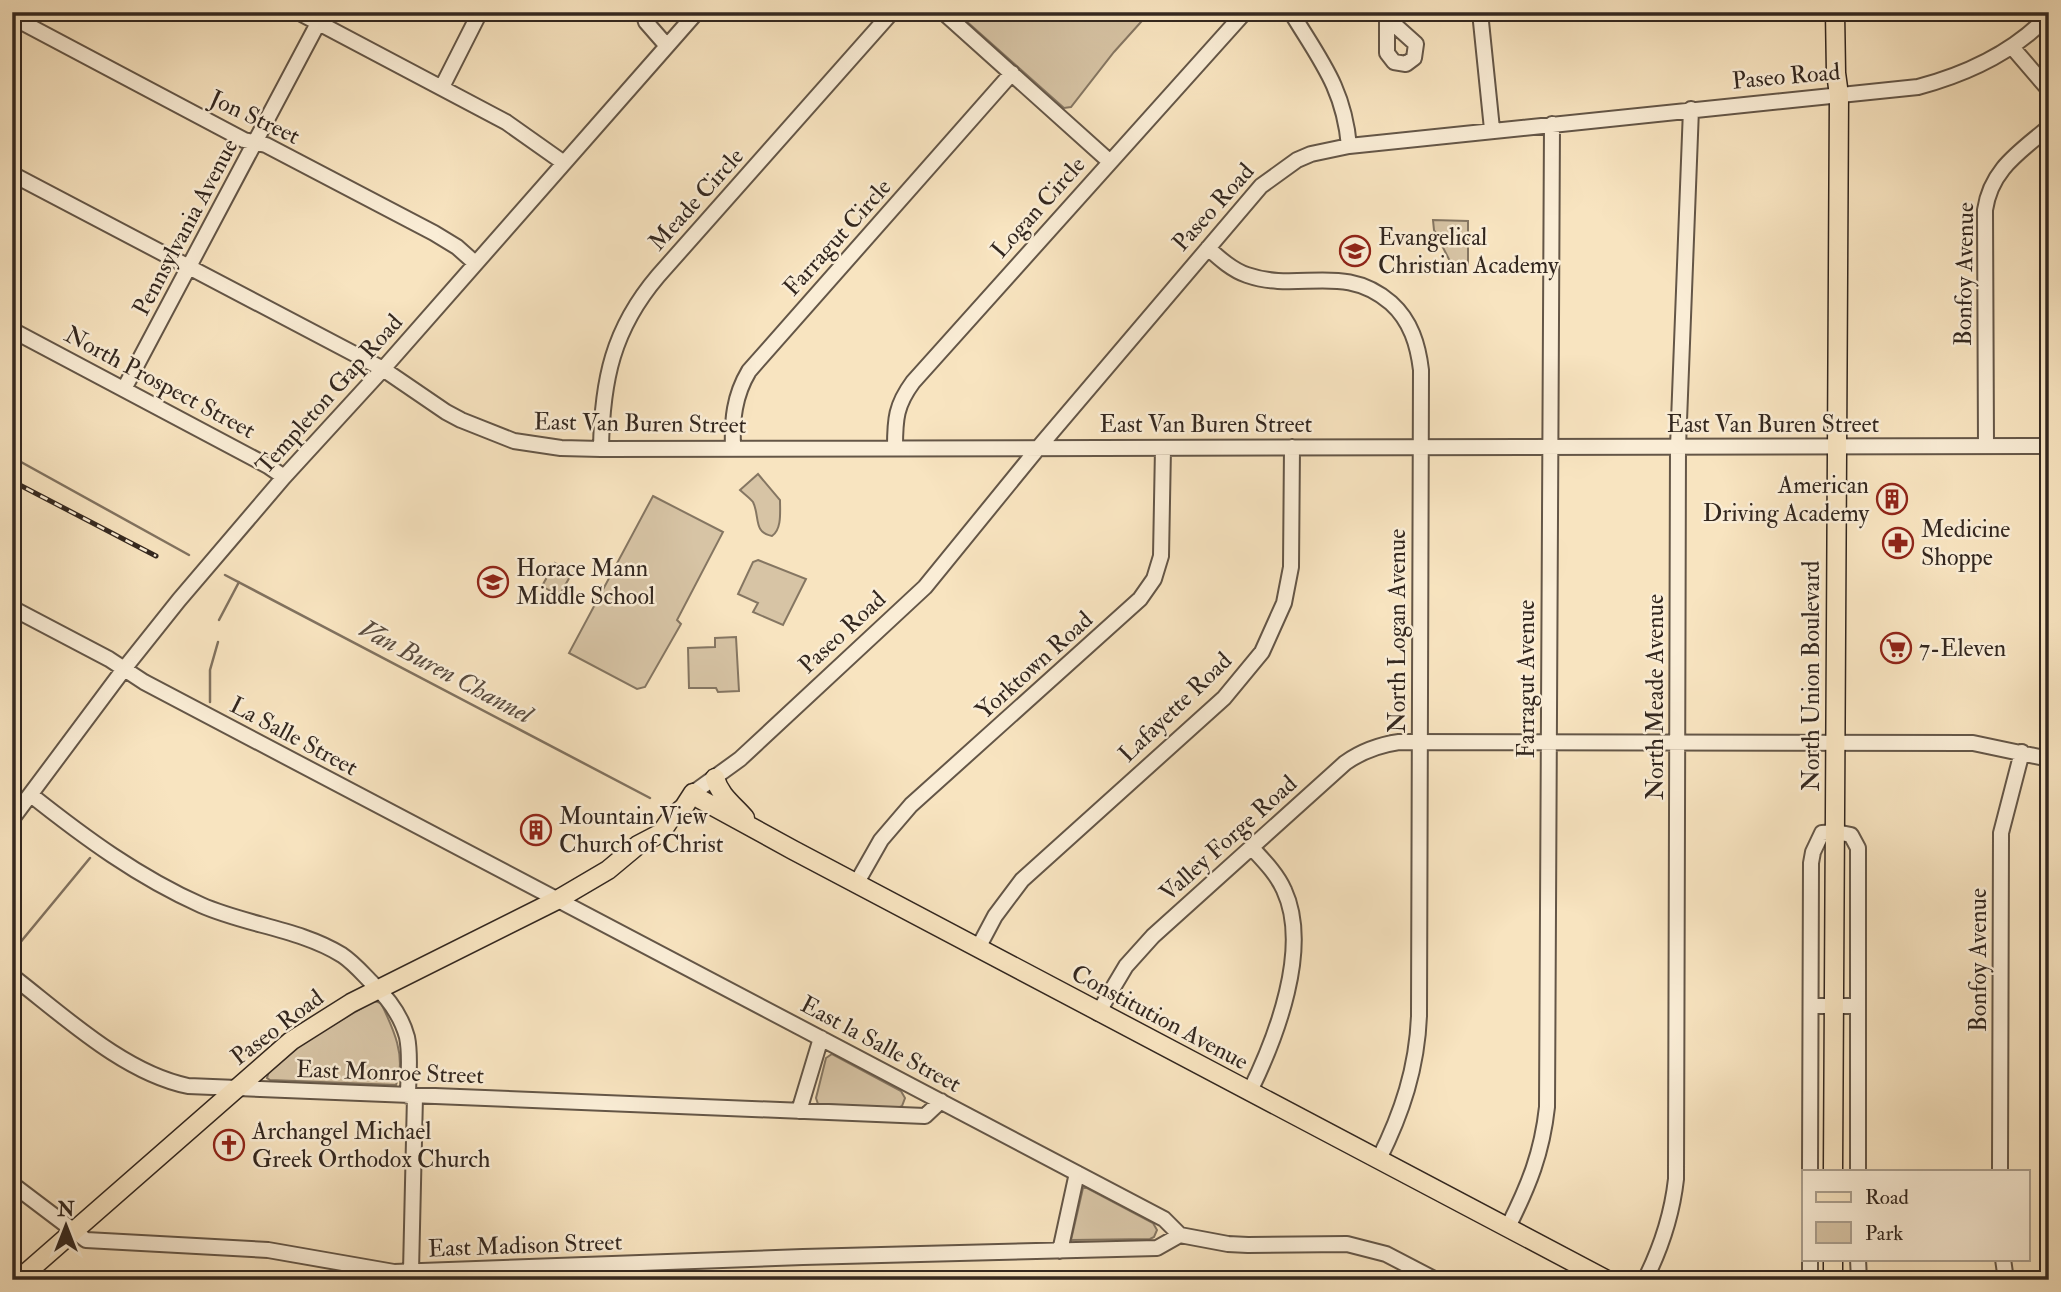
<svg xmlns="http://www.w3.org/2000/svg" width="2061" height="1292" viewBox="0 0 2061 1292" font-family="'IM FELL Double Pica',serif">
<rect width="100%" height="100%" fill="#f8e4c0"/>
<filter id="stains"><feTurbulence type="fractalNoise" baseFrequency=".00286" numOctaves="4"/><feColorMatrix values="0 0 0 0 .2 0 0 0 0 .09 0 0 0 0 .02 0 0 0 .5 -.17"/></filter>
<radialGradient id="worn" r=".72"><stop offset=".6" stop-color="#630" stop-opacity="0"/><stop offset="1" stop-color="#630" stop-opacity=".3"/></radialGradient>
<path fill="#d7c4a5" stroke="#857662" stroke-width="2" d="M956,12H1150L1114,52L1071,107L1064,108Z
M1433,220L1468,221V265L1456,273L1434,230Z
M758,474L780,500C780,512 782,529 772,536C753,533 760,516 753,502C750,498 743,493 740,490Z
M653,496L723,532L677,620L681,624L645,687L637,689L569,653Z
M758,560L806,579L783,625L753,612L758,603L738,594L753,562Z
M555,563L572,573L559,596L542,586Z
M736,637L739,691L718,692L716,688H689L688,648L715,647V638Z
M374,1001L381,1003C393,1028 407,1057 396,1085L270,1080L267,1078L269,1071L307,1040Z
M832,1054L901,1091L905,1098L902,1106L898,1108L818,1104L816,1098L826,1058Z
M1083,1188H1087L1153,1223L1157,1230L1154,1237L1150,1239L1071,1240Z"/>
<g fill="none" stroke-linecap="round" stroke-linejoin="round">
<path stroke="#81725f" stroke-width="2.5" d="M12,457L189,555
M225,575L650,798
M219,620L239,582
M210,702V670L218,642
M14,950L90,858"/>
<g stroke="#645647" stroke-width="18">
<path id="minor" d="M298,12L506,122L564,163
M643,12L646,22L667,46
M943,12L1109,161
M1291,12C1320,60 1344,88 1349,146
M1480,12L1492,129
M12,17L244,140L266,145L434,233L457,247L475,263
M1387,18L1416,44L1414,58L1406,64L1394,62L1387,53Z
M2012,47L2049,90
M442,87L480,12
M12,174L383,369L446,412L461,420L514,441L561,448L601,449L2049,446
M1208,248C1219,258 1232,270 1247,275C1299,293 1344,262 1391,303C1411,321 1418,345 1421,370L1419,1016C1417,1068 1402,1113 1379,1159
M12,330L268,466L284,477
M124,389L324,12
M1986,446L1985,210C1991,169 2020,152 2049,127
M895,447C895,419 896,405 913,382L1245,12
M733,448C732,420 734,396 749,371L1012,73
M601,449C602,380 613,329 658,276L892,12
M12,608L109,659L144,682L1164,1219L1180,1235
M693,793L740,759L925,587L1039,447L1261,186L1297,160L1311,154L1349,146L1918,87C1967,74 2014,52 2049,15
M31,795C84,837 138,877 201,905C246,925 300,929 342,955C354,963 363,974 373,984C389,999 401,1015 407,1037C411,1056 408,1077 408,1096
M12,819L124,669L179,600L284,477L383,369L697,12
M856,884L881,840L911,805L1140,599L1154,579L1161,556L1163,448
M978,948L995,916L1022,880L1224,698L1262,652L1284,603L1291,567L1292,447
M12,976C64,1016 124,1073 188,1086L925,1116L941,1101
M1811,1006H1858
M1098,1013L1126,966L1153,936L1345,763C1362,751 1378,745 1399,742L1973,743L2049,759
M1250,1091C1276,1038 1311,948 1284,890C1277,874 1264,861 1252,848
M799,1111L821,1038
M1810,1171L1811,863L1813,852L1822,833L1836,832L1851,835L1858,848V1171
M2000,1171L2001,833L2022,752
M12,1184L86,1240L268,1250L394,1272L803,1257L1157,1248L1180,1235L1228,1244L1248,1245L1347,1244L1386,1254L1436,1280
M1508,1227C1529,1185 1542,1153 1547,1107L1552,124
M1060,1251L1077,1173
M1858,1259L1859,1280
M2003,1259L2006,1280
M411,1271L415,1096
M1645,1280C1661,1248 1672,1215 1676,1179L1678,447L1691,109
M1810,1280V1259"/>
</g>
<g stroke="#33271f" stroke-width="21">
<path id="major" d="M715,778C720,796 734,805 745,818
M693,793L700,799L793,850L1607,1280
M1833,1171L1839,95L1836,73L1835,12
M18,1280L291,1041L351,1003L557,900L608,870L638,845L661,833L671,818L684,807L693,793
M1833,1280V1259"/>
</g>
<use href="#minor" stroke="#faedd6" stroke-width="14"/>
<use href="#major" stroke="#f8e4c0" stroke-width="18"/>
<g stroke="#33271f" stroke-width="5">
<path id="rail" d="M12,481L156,556
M12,498L14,499"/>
</g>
<use href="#rail" stroke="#faedd6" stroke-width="2.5" stroke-dasharray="8" stroke-linecap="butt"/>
</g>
<defs>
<g id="school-ring" transform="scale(1.575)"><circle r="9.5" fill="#faedd6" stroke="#8f2418" stroke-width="1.5"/><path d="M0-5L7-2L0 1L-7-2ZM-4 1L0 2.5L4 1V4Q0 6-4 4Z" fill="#8f2418"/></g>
<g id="building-ring" transform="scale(1.575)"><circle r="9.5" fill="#faedd6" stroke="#8f2418" stroke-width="1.5"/><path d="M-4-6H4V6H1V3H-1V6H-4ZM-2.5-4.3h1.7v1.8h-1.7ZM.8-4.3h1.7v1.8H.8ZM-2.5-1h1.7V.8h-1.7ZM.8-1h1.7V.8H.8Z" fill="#8f2418"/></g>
<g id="pharmacy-ring" transform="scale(1.575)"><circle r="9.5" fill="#faedd6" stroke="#8f2418" stroke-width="1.5"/><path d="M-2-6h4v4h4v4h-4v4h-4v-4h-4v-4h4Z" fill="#8f2418"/></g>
<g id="supermarket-ring" transform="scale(1.575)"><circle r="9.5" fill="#faedd6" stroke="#8f2418" stroke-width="1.5"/><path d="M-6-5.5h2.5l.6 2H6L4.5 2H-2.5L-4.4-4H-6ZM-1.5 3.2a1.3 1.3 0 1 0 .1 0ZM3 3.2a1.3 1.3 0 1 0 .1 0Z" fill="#8f2418"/></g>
<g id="church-ring" transform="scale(1.575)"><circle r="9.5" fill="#faedd6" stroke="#8f2418" stroke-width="1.5"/><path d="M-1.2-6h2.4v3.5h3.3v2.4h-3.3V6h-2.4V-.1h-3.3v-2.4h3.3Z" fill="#8f2418"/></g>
</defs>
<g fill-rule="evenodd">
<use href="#school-ring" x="1355" y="251"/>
<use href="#building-ring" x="1892" y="499"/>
<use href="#pharmacy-ring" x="1898" y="543"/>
<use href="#school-ring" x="493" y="582"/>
<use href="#supermarket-ring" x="1896" y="648"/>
<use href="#building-ring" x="536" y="830"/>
<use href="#church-ring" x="229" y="1145"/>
</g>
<g text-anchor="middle" stroke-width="5" stroke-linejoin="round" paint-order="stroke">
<g font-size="24" fill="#33271f" stroke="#faedd6">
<text transform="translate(1786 76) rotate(-5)" y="8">Paseo Road</text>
<text transform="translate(255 117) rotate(25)" y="8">Jon Street</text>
<text transform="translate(696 199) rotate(-48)" y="8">Meade Circle</text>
<text transform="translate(1038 207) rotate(-48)" y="8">Logan Circle</text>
<text transform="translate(1213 207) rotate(-48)" y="8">Paseo Road</text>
<text transform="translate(185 227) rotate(-62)" y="8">Pennsylvania Avenue</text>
<text transform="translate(837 237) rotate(-48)" y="8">Farragut Circle</text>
<text transform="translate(1964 274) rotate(-89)" y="8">Bonfoy Avenue</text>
<text transform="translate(160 382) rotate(28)" y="8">North Prospect Street</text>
<text transform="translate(329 394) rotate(-48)" y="8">Templeton Gap Road</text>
<text transform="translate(640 423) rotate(1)" y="8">East Van Buren Street</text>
<text x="1206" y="432">East Van Buren Street</text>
<text x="1773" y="432">East Van Buren Street</text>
<text transform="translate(1397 631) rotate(-90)" y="8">North Logan Avenue</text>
<text transform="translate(842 632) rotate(-43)" y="8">Paseo Road</text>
<text transform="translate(1034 665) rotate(-42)" y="8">Yorktown Road</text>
<text transform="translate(1811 676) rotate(-90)" y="8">North Union Boulevard</text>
<text transform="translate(1526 679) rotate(-90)" y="8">Farragut Avenue</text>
<text transform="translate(1655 697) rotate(-90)" y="8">North Meade Avenue</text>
<text transform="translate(1175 707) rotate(-44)" y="8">Lafayette Road</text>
<text transform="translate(294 736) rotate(28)" y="8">La Salle Street</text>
<text transform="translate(1228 838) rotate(-42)" y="8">Valley Forge Road</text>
<text transform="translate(1978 960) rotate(-90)" y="8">Bonfoy Avenue</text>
<text transform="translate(1160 1017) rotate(28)" y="8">Constitution Avenue</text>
<text transform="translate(277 1027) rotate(-37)" y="8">Paseo Road</text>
<text transform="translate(881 1044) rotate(28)" y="8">East la Salle Street</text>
<text transform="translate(390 1072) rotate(2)" y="8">East Monroe Street</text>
<text transform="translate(525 1245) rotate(-2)" y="8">East Madison Street</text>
</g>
<g font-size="24" fill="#33271f" stroke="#faedd6" text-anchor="start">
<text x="1378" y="245">Evangelical<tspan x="1378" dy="28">Christian Academy</tspan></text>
<text x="1869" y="493" text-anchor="end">American<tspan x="1869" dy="28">Driving Academy</tspan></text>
<text x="1921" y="537">Medicine<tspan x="1921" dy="28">Shoppe</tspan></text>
<text x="516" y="576">Horace Mann<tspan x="516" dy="28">Middle School</tspan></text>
<text x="1919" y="656">7-Eleven</text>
<text x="559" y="824">Mountain View<tspan x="559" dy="28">Church of Christ</tspan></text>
<text x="252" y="1139">Archangel Michael<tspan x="252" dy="28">Greek Orthodox Church</tspan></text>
</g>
<g font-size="26" font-style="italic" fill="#5a4c3f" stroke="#faedd6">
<text transform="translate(446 671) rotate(28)" y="9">Van Buren Channel</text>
</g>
</g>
<rect width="2061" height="1292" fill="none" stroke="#f8e4c0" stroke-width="42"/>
<rect x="14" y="14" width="2033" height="1264" fill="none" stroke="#33271f" stroke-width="3.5"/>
<rect x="21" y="21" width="2019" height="1250" fill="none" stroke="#33271f" stroke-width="2"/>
<rect x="1802" y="1170" width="228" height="91" fill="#faedd6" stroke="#aa9e8d" stroke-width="2"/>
<rect x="1816" y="1192" width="35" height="10" fill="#f8e4c0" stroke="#aa9e8d" stroke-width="2"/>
<text x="1865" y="1204" font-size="21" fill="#33271f">Road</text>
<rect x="1816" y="1222" width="35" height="21" fill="#d7c4a5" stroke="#aa9e8d" stroke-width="2"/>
<text x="1865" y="1240" font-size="21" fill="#33271f">Park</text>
<g transform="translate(66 1226)" stroke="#faedd6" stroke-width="5" paint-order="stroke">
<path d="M0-5L12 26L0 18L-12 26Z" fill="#33271f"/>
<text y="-10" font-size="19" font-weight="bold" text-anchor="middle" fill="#33271f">N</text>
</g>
<rect width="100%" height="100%" filter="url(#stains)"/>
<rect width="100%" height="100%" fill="url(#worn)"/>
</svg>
